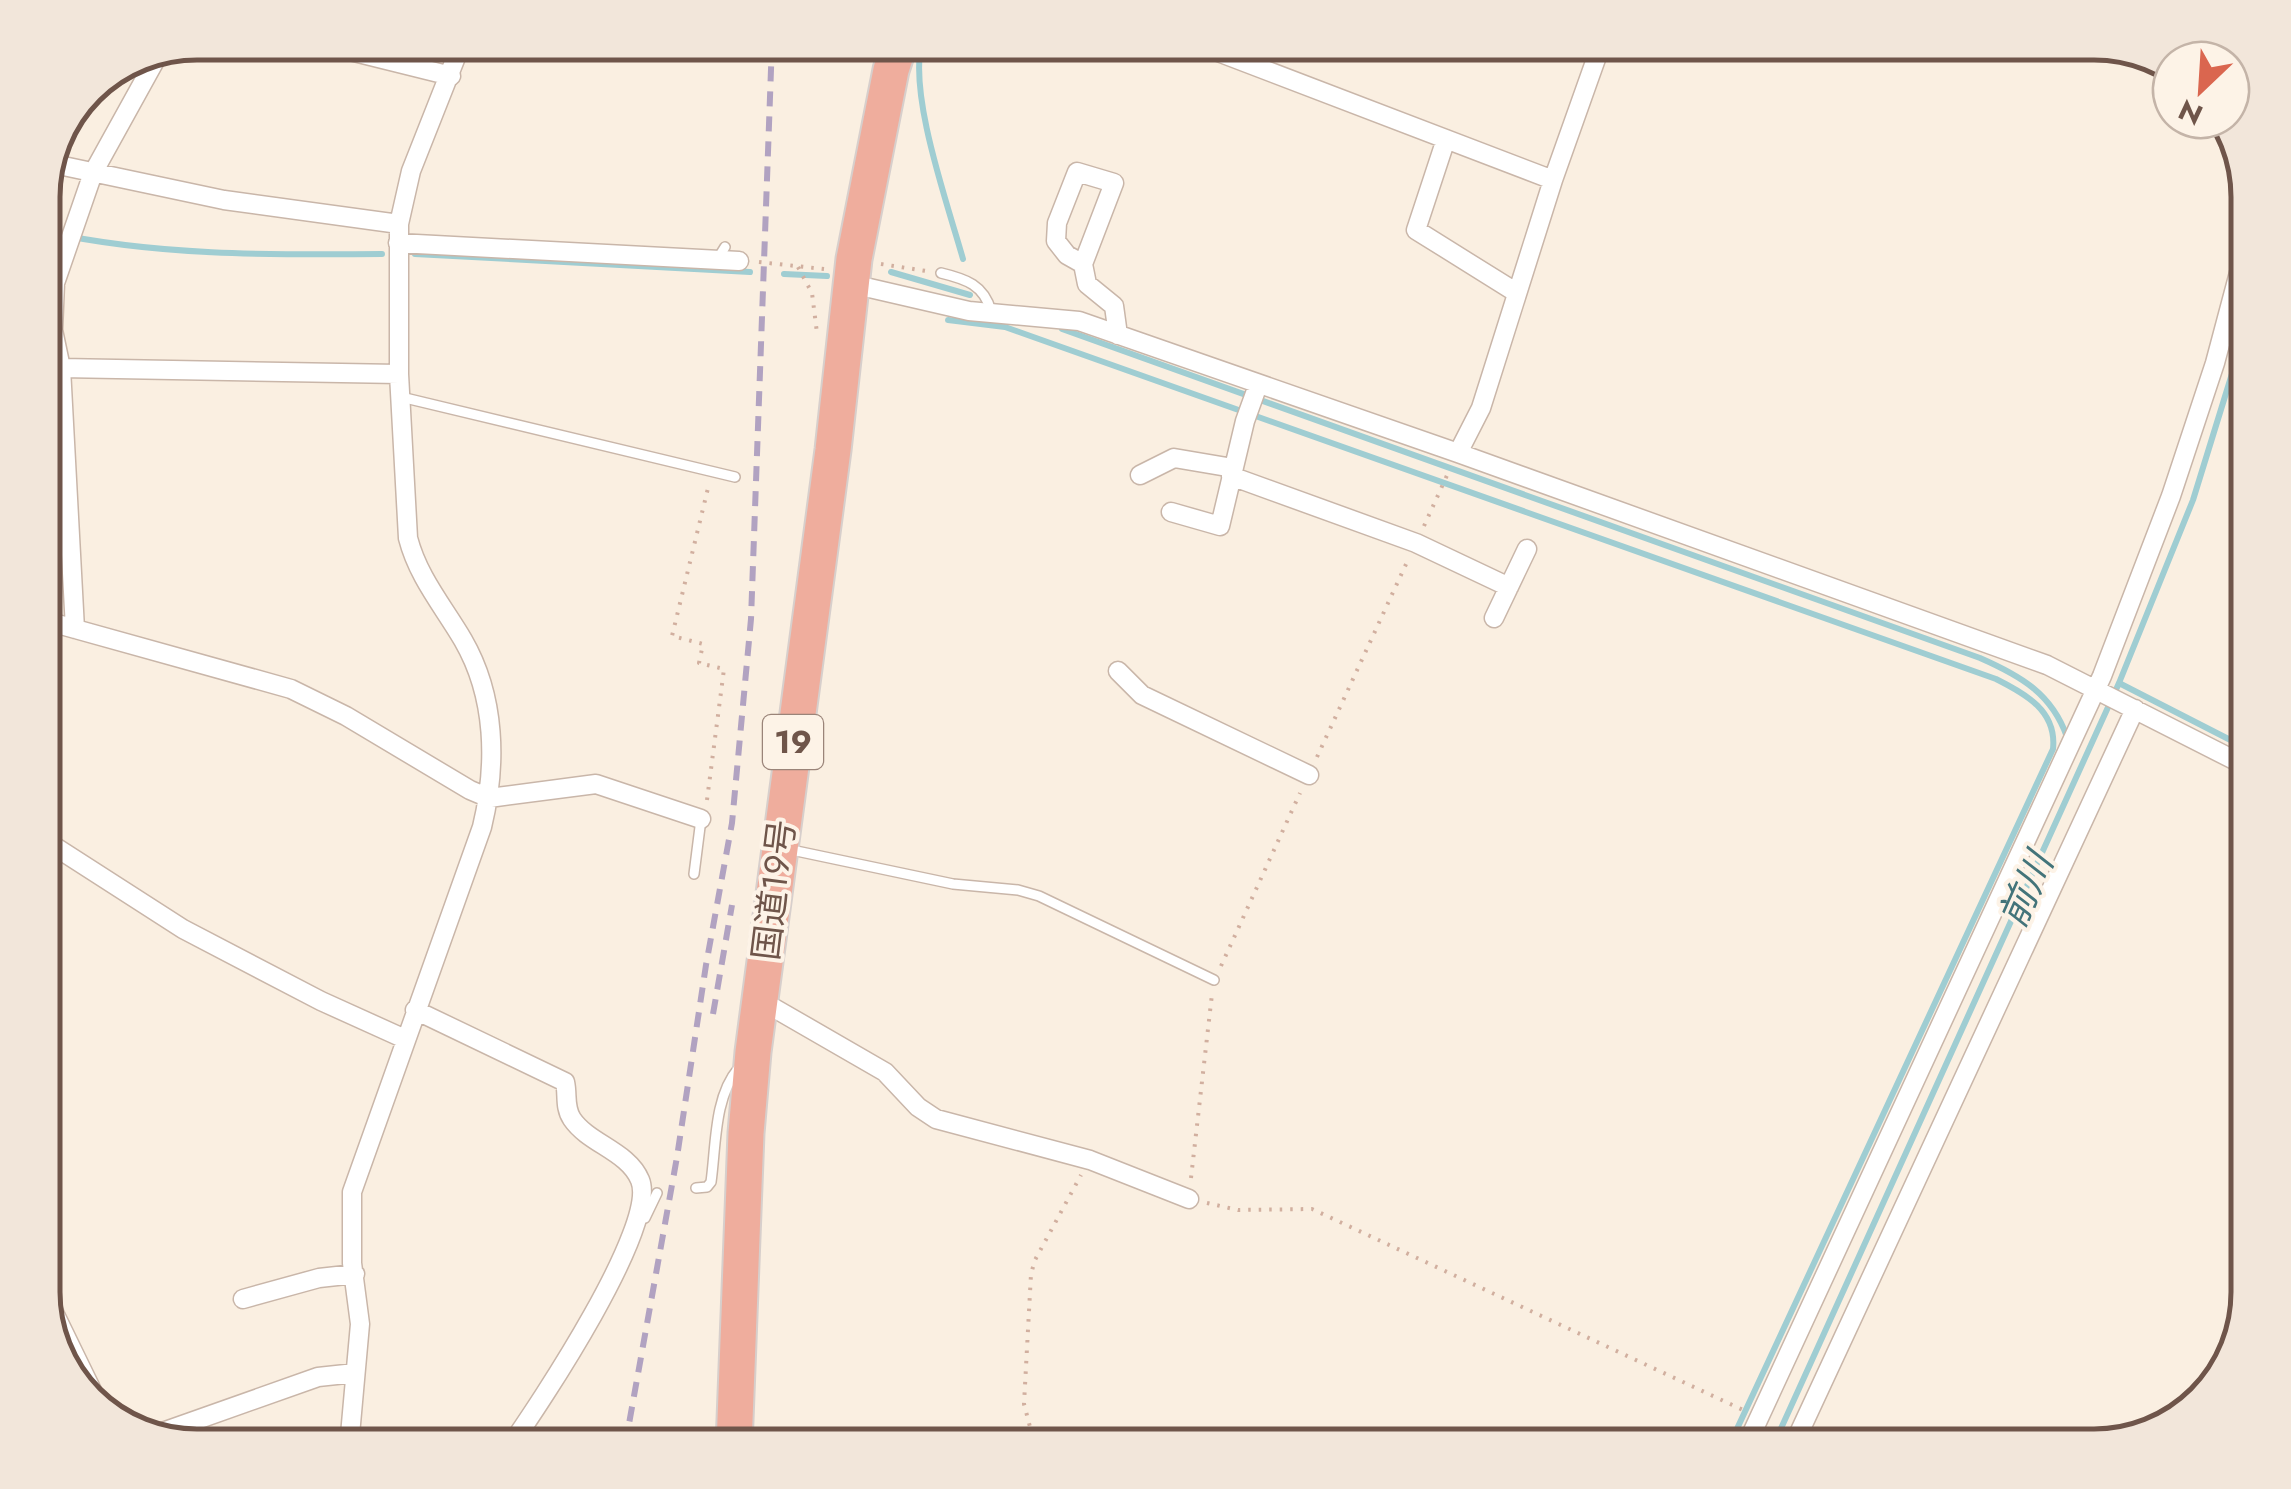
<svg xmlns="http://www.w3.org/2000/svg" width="2291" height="1489" viewBox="0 0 2291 1489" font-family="Jost,'Noto Sans JP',sans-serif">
<rect width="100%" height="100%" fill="#faefe1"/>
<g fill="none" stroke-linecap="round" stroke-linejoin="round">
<path stroke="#9fcdd2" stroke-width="6" d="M922,42C908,94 948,205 963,259
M43,231C154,256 269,255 382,254
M415,254L750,272
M891,272L970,295
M784,274L827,276
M948,320L1005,327L1996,679C2026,694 2057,711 2053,749L1729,1446
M1062,329L1980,658C2021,676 2052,694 2067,737
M2119,683L2248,749
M1773,1446L2119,683L2193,500L2248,322"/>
<g stroke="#c9b6a9" stroke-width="12">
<path id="lane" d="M717,260L725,247
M941,273C966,279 984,285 991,311
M401,397L735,477
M787,849L953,884L1018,890L1039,896L1214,980
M694,874L701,819
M696,1188L707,1187L711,1182C716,1147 714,1097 738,1069
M645,1218L657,1193"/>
</g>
<g stroke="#c9b6a9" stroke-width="21">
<path id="street" d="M314,42L451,76
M1192,42L1553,180
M1446,139L1416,230L1517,293
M54,164L224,200L399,224
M398,243L739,261
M1083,264L1067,255L1056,241L1057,223L1077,172L1114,183L1083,264L1087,284L1114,306L1118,335
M852,284L969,311L1079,321L1458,453L2047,665L2248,767
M61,368L399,374
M1458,453L1481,408L1553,180L1602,42
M1140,475L1174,458L1233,468
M1231,476L1416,543L1509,587
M1171,512L1220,526L1245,421L1258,385
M1494,618L1527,549
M43,620L291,689L346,716L470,790L489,798L596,784L701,819
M75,629L61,368L53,330L55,283L93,173L156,59
M1118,671L1142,695L1309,775
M43,839L183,929L321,1001L405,1039
M760,1006L774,1008L885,1072L918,1107L936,1119L1090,1160L1189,1199
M415,1010L565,1082C568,1095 564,1107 572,1119C589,1144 628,1151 640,1180C659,1225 539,1405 510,1446
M43,1290L102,1411
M243,1299L319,1278L355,1274
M157,1434L318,1377L355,1373
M349,1446L360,1324L352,1263V1192L482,827C497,765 496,697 463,640C443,606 418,577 408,538L399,374V224L411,171L462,42
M1746,1446L2102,676L2171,496L2215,363L2248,239
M1793,1446L2135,709"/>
</g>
<g stroke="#d7cfcc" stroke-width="39">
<path id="highway" d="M734,1446L746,1133L753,1052L833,450L854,259L891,70L900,42"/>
</g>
<path stroke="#d1af9f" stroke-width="4" stroke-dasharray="2.5 8" stroke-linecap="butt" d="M759,262L824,269
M881,264L926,271
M798,267L812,293L817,333
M1424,526L1449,471
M1317,757L1407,562
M707,800L724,669L699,663L703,644L672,636L709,484
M1221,966L1300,793
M1191,1178L1212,994
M1207,1203L1238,1210L1312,1209L1743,1410
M1035,1446L1024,1404L1031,1274L1035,1260L1081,1175"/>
<use href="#lane" stroke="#fff" stroke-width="9"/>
<use href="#street" stroke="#fff" stroke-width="18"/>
<use href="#highway" stroke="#efad9d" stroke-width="35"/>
<path stroke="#b1a2c1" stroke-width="6" stroke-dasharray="15 10" stroke-linecap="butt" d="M713,1014L732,905
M625,1446L677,1157L706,965L732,823L751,619L772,42"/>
</g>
<g text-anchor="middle" stroke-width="8" stroke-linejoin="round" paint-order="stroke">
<rect fill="#fdf3e7" stroke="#9a8479" stroke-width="2.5" x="763" y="715" width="60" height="54" rx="8"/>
<g font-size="32" font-weight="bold" fill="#6f554a">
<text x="793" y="753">19</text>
</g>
<g font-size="35" fill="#6f554a" stroke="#fdf3e7">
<text transform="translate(774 890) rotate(-83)" y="12">国道19号</text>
</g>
<g font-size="38" font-style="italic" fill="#43747a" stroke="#fdf3e7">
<text transform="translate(2026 890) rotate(-66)" y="13">前川</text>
</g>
</g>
<path d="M0 0H2291V1489H0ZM197 60H2094A137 137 0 0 1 2231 197V1292A137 137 0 0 1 2094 1429H197A137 137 0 0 1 60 1292V197A137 137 0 0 1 197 60Z" fill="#f2e6da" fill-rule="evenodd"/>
<path fill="none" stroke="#6f554a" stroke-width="5" d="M197 60H2094A137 137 0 0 1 2231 197V1292A137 137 0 0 1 2094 1429H197A137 137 0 0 1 60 1292V197A137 137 0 0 1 197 60Z"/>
<g transform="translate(2201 90) rotate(205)"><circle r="48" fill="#fdf3e7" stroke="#c4b4a8" stroke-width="2.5"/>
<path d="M0-8L18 38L0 25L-18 38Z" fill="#da664f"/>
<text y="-15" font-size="28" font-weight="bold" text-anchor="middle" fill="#6f554a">N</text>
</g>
</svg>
